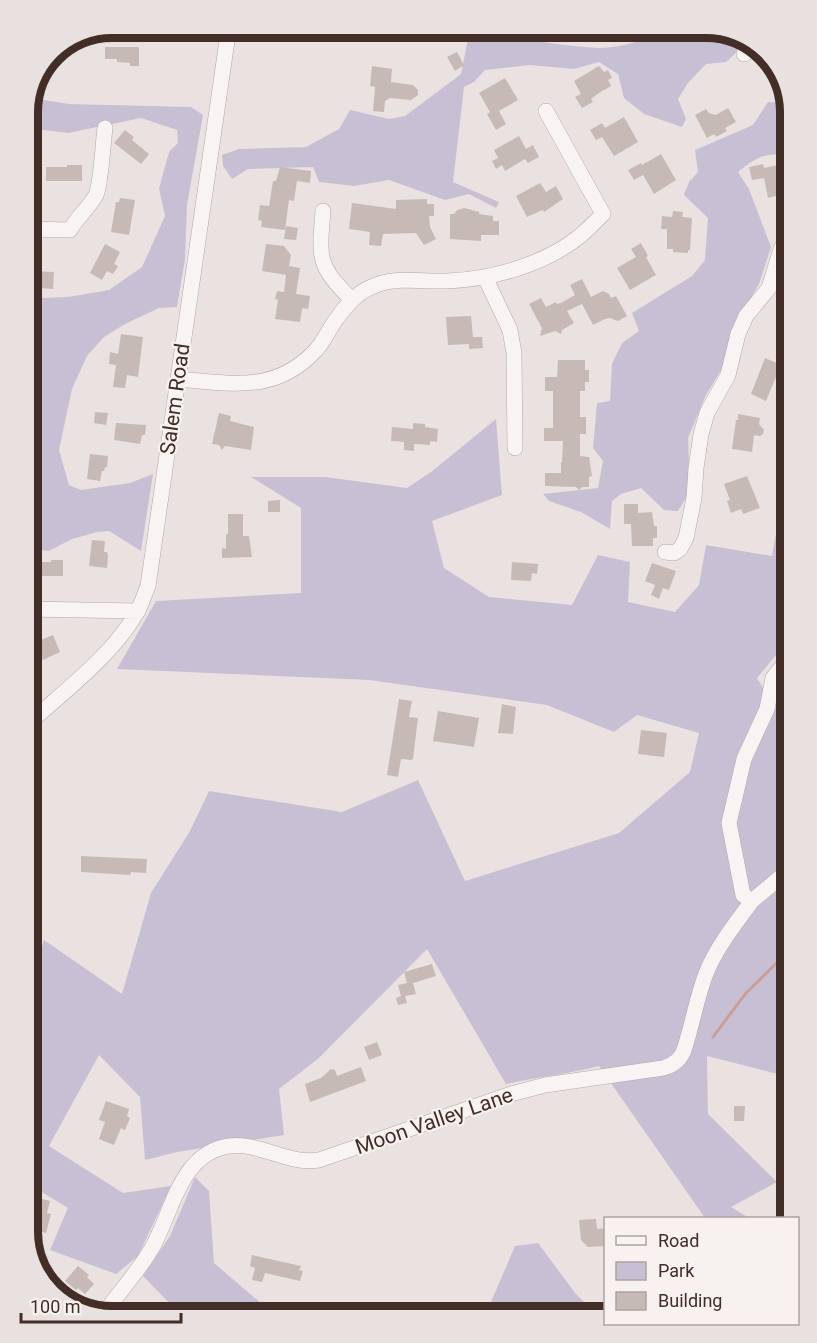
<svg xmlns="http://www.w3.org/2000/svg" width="817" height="1343" viewBox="0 0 817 1343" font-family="Roboto,sans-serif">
<rect width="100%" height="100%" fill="#eae2e0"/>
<path fill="#c7c0d4" d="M680,27H711L749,41L726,62L706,64L688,83L678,99L686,119L682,127L644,114L624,98L618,74L599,62L574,69L530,65L485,70L474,82L464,87L453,182L499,202L496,208L469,194L445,200L389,180L354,186L319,182L313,167L248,169L232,179L223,166L222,155L239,149L306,147L339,129L350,110L389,119L405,116L461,74L470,29C512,36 556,46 599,48C624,48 657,36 680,27Z
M31,98L69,104L191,107L203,115L187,205L185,259L177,307L159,308L125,324L104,337L87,356L72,389L59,450L69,485L81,490L130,483L153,474L141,551L109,531L97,532L72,539L49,551L27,548V296L38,292L43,298L68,297L109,290L142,267L165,216L159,189L169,152L178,143L177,130L141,118L68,133L27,128V107Z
M768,102L788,103L790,112V155C763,153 758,156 738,172L749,189L771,247L759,284L736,324L724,365L706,395L688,438L690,492L678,511L664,510L641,488L621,494L612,501L610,529L581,512L549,501L543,494L598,488L603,461L593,448L597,403L610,401L612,364L622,343L639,331L632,313L692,276L705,260L708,218L684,195L689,182L698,172L695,150L753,125Z
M496,419L502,495L432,521L444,568L489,597L572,605L598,555L630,562L628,602L675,612L699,585L706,545L772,556L781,506L790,493V638L757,678L781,717L790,765V1070L782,1075L707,1056L708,1114L777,1182L731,1207L749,1218H705L599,1066C569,1074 537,1077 506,1084L427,949L319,1058L279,1089L284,1135L177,1152L145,1160L140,1097L99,1055L49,1146L123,1193L171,1186L138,1256L116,1274L50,1250L68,1208L27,1183V999L44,940L122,994L151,893L190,831L209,791L342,812L418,780L465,881L619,833L690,772L699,733L637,715L614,732L547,705L369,680L117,669L156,601L301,593V508L251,477H325L407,488L431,472Z
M195,1177L209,1191L214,1263L276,1316H182L143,1276L170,1236Z
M538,1243L575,1293L598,1316H485L515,1246Z"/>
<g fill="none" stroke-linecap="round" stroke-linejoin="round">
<path stroke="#cc9e98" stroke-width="3" d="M713,1037L746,993L790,950"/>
</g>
<path fill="#c7bab6" d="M105,47H139V66H130V63L117,62V59H105Z
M457,52L464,65L455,71L447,57Z
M372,66L392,69L391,82L413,85L418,90V95L411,100L390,98L385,101L384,112L373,111L375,87L370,86Z
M599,66L604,72L608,70L612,78L608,80L611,86L599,93L591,99L593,102L582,108L575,97L581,94L574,81Z
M775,67L781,75L786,97L769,71Z
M505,78L518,100L499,111L506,124L496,130L487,114L490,112L479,93Z
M728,108L736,122L725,128L727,131L716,137L714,134L707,138L695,115L706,109L709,113L716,115Z
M624,117L638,142L614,156L602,137L596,140L590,130L602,123L605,128Z
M125,130L134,137L132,140L149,154L141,164L114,143Z
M519,136L526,149L533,145L539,157L528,163L525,159L505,171L502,165L496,169L492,161L498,158L494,150Z
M661,154L676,180L654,194L643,175L634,180L628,170L641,163L642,165Z
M763,164L764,168L783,164L786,166L784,174L786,185L783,186L784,194L768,198L764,178L752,180L749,167Z
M67,165H82V181H46V167H67Z
M280,167L311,171L310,183L297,181L294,201L289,200L285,230L261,227L262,221L258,220L260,205L269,206L273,181H276Z
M27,174H35V190H27Z
M540,183L546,192L556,186L563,199L544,212L543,210L527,217L516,196Z
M120,198L135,200L129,235L111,232L116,202H119Z
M427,199V204H434V216H429L430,227L436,239L424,245L416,233L383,234L381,246L369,245L370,232L349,229L352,203L396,209V200Z
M464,208L479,212V214L493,216V221H499V235H481V241L450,239V214H454L457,210Z
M673,211L683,212L682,217L692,218L690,250H688V253L673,252V249H667V229H661L662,216L672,217Z
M286,226L298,228L296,240L284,239Z
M641,243L648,256L646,257L656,275L630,290L617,268L636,257L631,249Z
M105,244L120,252L114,264L118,266L113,274L107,271L102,280L90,273Z
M266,244L284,246L291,255L289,266L300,268L296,294L310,296L308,309L302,308L300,322L275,319L278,300L275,299L277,291L284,292L286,275L262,271Z
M27,271L54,272L53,289L38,288V292H28Z
M582,279L591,297L603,291L609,294L611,298L616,296L627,316L618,321L610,318L605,319L593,325L582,304L567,311L574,323L562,330L561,334L555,331L540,336L542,328L529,304L541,298L546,307L556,302L557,304L561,303L575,295L570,285Z
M790,308V341L776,332L781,323L776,320L783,309L788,312Z
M471,316L473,337H482L483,348L469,349V344L448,345L446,317Z
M121,334L143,337L138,377L127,375L125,388L113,387L116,365L109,364L110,352L118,354Z
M765,358L781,365L766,401L751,394Z
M558,360H585V370H589V382H585V391H580V417H586V434H580V456L589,457L592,476L589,477V487H582L579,490L576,487L545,486V473H561V462H562L563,441H544V428H553V391H545V377H557Z
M95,412L108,413L106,425L94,423Z
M219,413L231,416L230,421L254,427L251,450L225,446L222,450L219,445L212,444Z
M738,414L760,418L759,424L764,430L763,434L760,436L754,435L752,452L732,449L736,420H738Z
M116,423L146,425L145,435H142L140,444L114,440Z
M413,423L425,424V427L438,429L437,442L430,441V445L414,444V451L404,450V442L391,441L392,427L413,429Z
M90,454L108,456L107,467H105L104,471H102L100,481L87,479Z
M747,476L760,508L743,514L741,509L731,513L727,501L730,500L724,484Z
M280,500V512H268V501Z
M624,504H638V513L652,512L654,526H657V538H653V546H632L631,524H624Z
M228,514H243V536H249L252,557L222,558V548L226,549V534H228Z
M92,540L105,541L104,552H107L108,556L107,568L89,566Z
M51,560H63V576H30V562H51Z
M512,562L538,564L537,574L532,573L531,581L511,580Z
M652,563L676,571L669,590L663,588L659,599L651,595L655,585L645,581Z
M53,635L60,652L43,660L42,658L27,661V639L33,636L36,642Z
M399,699L412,701L409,717L418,718L413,759L411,760L401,759L398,777L387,775Z
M502,704L516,707L513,734L498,733Z
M438,711L479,718L474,747L433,741Z
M641,730L667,733L664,757L638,754Z
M81,856L147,859L146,873L131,872L130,875L81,872Z
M432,964L436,976L413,983L416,994L405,996L407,1003L398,1005L396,998L401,996L398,985L407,983L404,972Z
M377,1042L382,1055L369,1060L364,1047Z
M361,1067L366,1081L310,1102L305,1084L321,1078L331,1069L335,1070L337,1076Z
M106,1101L129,1109L127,1116L130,1118L125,1130L121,1128L114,1145L99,1139L105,1122L99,1120Z
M734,1106H745L744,1121H734Z
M27,1195L50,1201L47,1213L51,1214L46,1233L35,1230L38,1218L27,1215Z
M596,1219L597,1229L606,1228V1246L588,1247L581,1240L579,1220Z
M252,1255L301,1266L299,1270L303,1271L300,1281L265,1273L262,1282L252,1280L255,1268L250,1266Z
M78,1266L89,1275L87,1277L94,1284L85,1294L78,1288L76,1290L65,1281Z"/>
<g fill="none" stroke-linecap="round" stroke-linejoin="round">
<g stroke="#b4a8a5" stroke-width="16">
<path id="minor" d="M517,27C559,32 604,36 645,27
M744,54L757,46
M323,211C319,259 317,265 352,300
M27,229L70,230C77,217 89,208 96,195C101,185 103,142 105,128
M485,277L510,330L514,353L515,448
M178,379C230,383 275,394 315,351C323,343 328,331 335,321C347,304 359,290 379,284C401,277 425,282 448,281C492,279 544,265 580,236C588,229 595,222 603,214L546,111
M665,552L674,553L680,549L686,538L694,498L696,468L701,434L707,413L728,375L738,334L746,316L769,288L781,249L790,233
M27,609L138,611
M27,725C62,693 114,654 137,612C142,604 144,595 148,586L229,27
M790,869L752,901L743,895L729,823L744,759L767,709L773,678L790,656
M103,1315C119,1292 138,1272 152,1248C173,1211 180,1153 229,1146C260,1142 288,1165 319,1160L511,1094L545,1085L663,1068C675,1065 682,1058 685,1047C693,1022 697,996 707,971C718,945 736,923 752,901"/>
</g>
<use href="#minor" stroke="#f8f4f3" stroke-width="15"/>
</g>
<g text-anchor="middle" stroke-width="4.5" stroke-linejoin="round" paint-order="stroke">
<g font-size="21" fill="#422d27" stroke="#f7f1ef">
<text transform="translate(175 399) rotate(-82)" y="7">Salem Road</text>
<text transform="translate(434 1121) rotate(-19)" y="7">Moon Valley Lane</text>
</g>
</g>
<path d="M0 0H817V1343H0ZM112 38H706A74 74 0 0 1 780 112V1232A74 74 0 0 1 706 1306H112A74 74 0 0 1 38 1232V112A74 74 0 0 1 112 38Z" fill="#e9e1df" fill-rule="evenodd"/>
<path fill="none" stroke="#422d27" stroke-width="8" d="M112 38H706A74 74 0 0 1 780 112V1232A74 74 0 0 1 706 1306H112A74 74 0 0 1 38 1232V112A74 74 0 0 1 112 38Z"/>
<rect x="604" y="1217" width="195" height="108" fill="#f7f1ef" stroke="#afa39f" stroke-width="1.5"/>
<rect x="616" y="1236" width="30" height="9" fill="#f8f4f3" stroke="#afa39f" stroke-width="1.5"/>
<text x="658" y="1247" font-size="18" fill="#422d27">Road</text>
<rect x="616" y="1262" width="30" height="18" fill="#c7c0d4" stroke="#afa39f" stroke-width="1.5"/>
<text x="658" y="1277" font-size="18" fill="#422d27">Park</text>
<rect x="616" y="1292" width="30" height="18" fill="#c7bab6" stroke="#afa39f" stroke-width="1.5"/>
<text x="658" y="1307" font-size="18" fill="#422d27">Building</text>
<path d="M21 1313v9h160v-9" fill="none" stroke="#422d27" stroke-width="3"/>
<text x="30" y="1313" font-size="18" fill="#422d27" stroke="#f7f1ef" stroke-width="4.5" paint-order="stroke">100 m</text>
</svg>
